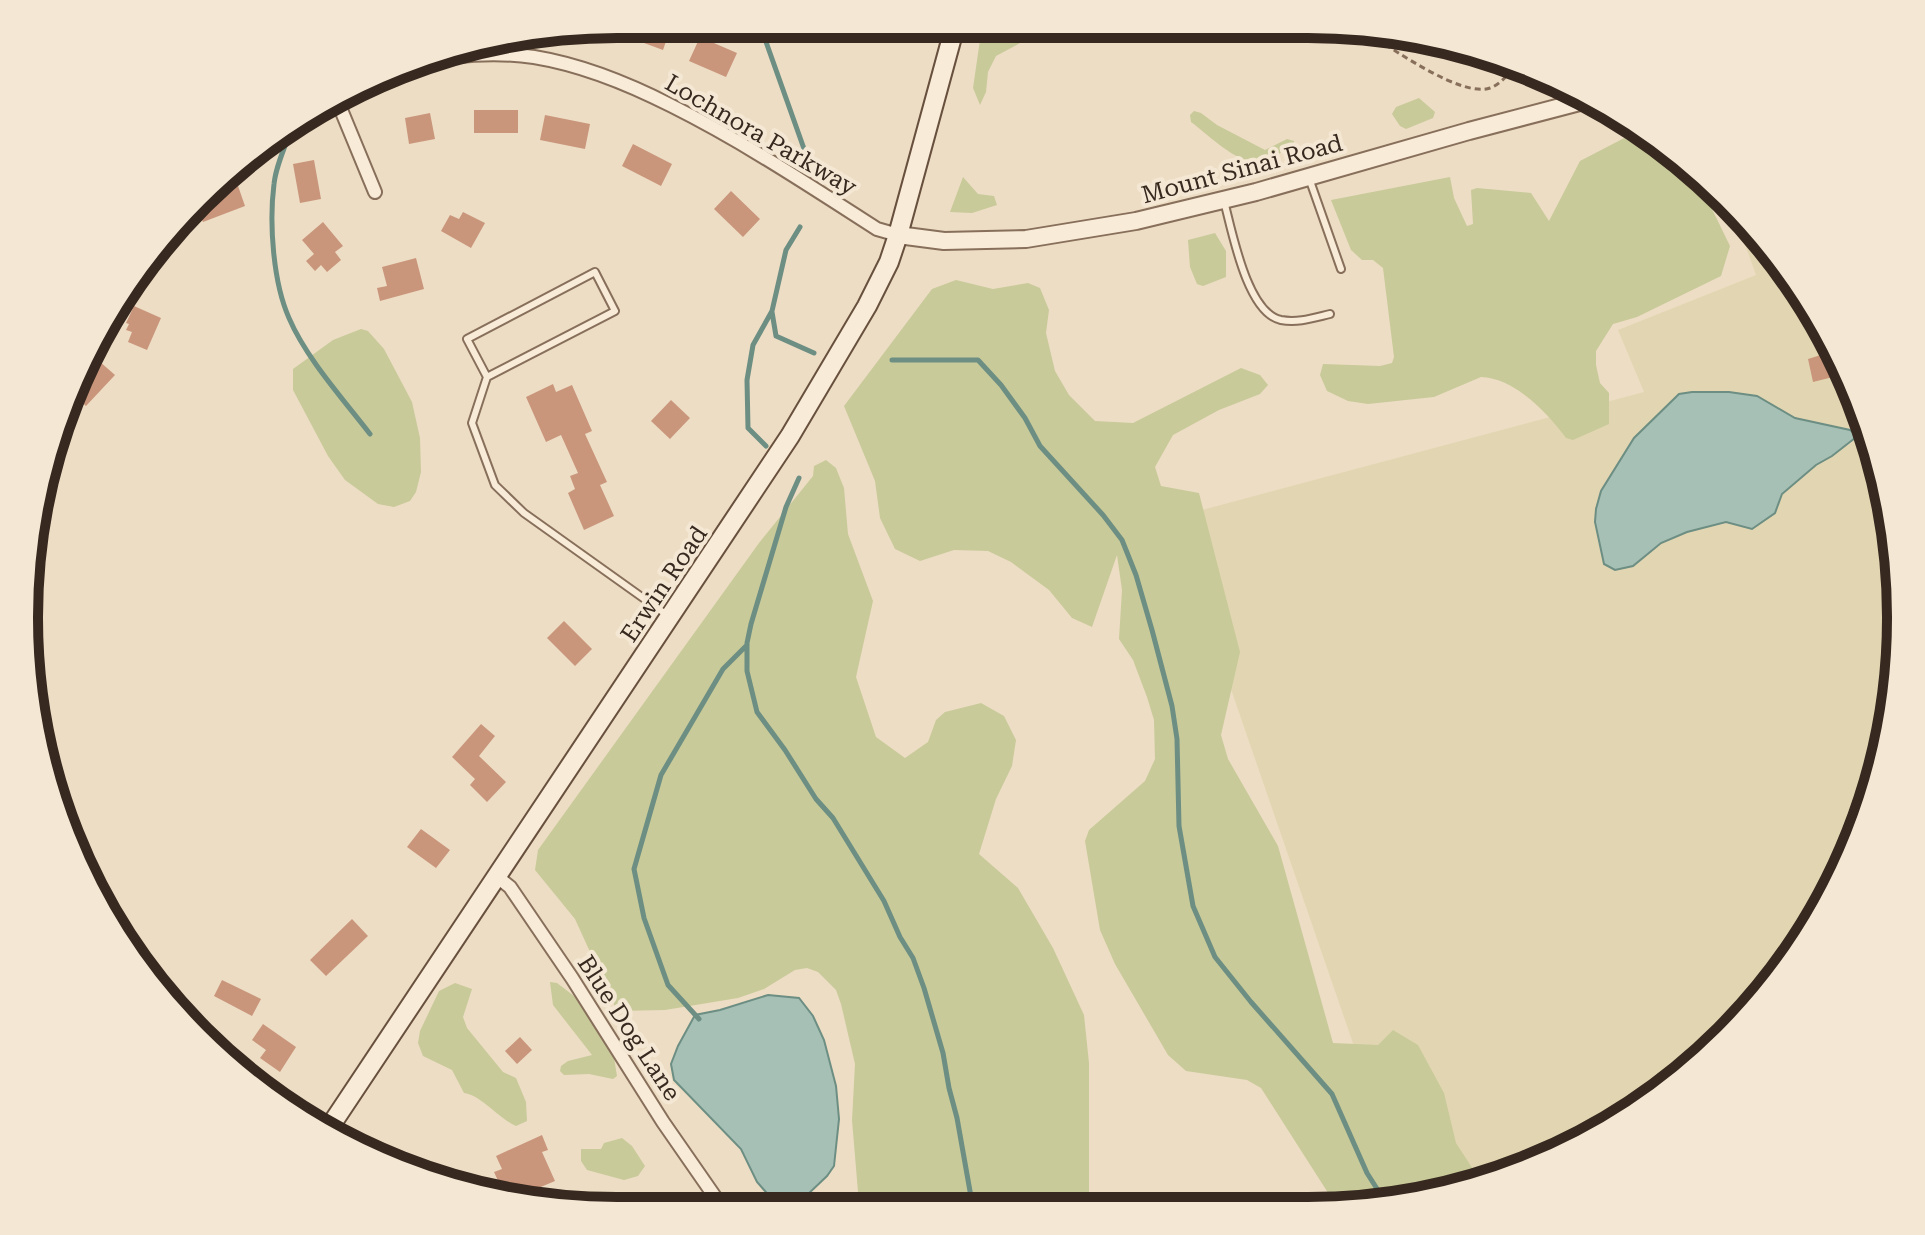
<svg xmlns="http://www.w3.org/2000/svg" width="1925" height="1235" viewBox="0 0 1925 1235" font-family="'Roboto Serif',serif">
<rect width="100%" height="100%" fill="#edddc4"/>
<path fill="#e2d6b2" fill-rule="evenodd" d="M1731,206L1778,256L1840,355L1881,463L1900,578L1896,695L1870,808L1822,914L1754,1008L1668,1089L1570,1150L1461,1191L1407,1200L1172,518L1644,392L1618,330L1756,275ZM1679,394L1757,396L1795,418L1817,424L1853,442L1816,465L1782,494L1775,513L1687,532L1661,543L1615,570L1604,564L1597,536L1601,491L1634,438Z"/>
<path fill="#c8ca99" d="M982,26L1050,27L996,56L988,72L986,92L980,105L973,88Z
M1419,98L1435,112L1433,118L1406,129L1400,126L1392,114L1396,107Z
M1194,111L1201,113L1217,125L1265,150L1287,139L1294,141V147C1280,153 1265,161 1250,160C1233,160 1205,132 1191,122L1190,115Z
M1632,134L1645,135L1691,166L1730,246L1721,276L1637,317L1613,324L1596,351V365L1600,383L1609,393V424L1573,440L1566,438C1547,412 1514,378 1481,377L1434,397L1368,404L1348,401L1327,391L1320,375L1323,364L1380,366L1392,363L1394,357L1383,268L1373,260H1362L1351,250L1331,200L1450,177L1454,198L1467,226L1473,224L1471,190L1477,188L1531,193L1549,221L1580,161Z
M963,177L978,194L994,196L997,205L972,213L950,212Z
M1215,233L1226,251V277L1203,286L1197,284L1190,267L1188,240Z
M956,280L993,289L1028,283L1040,288L1049,310L1046,333L1055,371L1069,395L1095,421L1133,423L1241,368L1260,375L1268,385L1260,394L1219,410L1173,435L1155,467L1161,486L1199,493L1240,652L1221,735L1228,759L1278,846L1333,1043L1378,1045L1393,1030L1418,1045L1444,1093L1456,1143L1482,1183L1461,1191L1339,1210L1261,1088L1247,1080L1186,1071L1168,1055L1115,964L1100,930L1085,841L1089,830L1145,781L1155,759L1154,720L1147,697L1133,660L1119,639L1122,590L1117,555L1092,627L1072,618L1049,590L1011,562L988,551L954,550L920,561L895,549L880,518L875,481L844,406L932,289Z
M361,329L368,331L384,349L412,402L420,438L421,472L416,492L410,501L394,507L378,504L345,480L328,456L293,390V369L333,340Z
M826,460L836,468L844,488L848,534L873,601L856,677L876,737L905,758L928,742L936,720L945,712L981,703L1004,716L1016,740L1012,766L996,799L979,854L1018,888L1053,948L1084,1015L1089,1063V1209L885,1208L858,1192L852,1120L855,1064L841,1004L836,990L818,972L807,968L795,970L764,989L738,998L665,1010L617,1011L575,919L535,870L538,850L759,543L813,476L814,466Z
M550,982L557,983L578,999L614,1058L617,1076L613,1079L589,1074L564,1075L560,1071L561,1066L568,1061L592,1055L553,1005Z
M455,983L472,989L463,1017L467,1028L503,1072L516,1078L526,1102L527,1121L516,1126C498,1118 481,1095 464,1093L452,1070L423,1056L418,1043L420,1031L439,991Z
M622,1138L632,1146L645,1166L638,1176L624,1180L587,1170L581,1161V1149H601L604,1143Z"/>
<path fill="#a6c0b6" stroke="#6d8e83" stroke-width="2" d="M1692,392H1729L1757,396L1795,418L1850,430L1855,434V438L1832,456L1816,465L1782,494L1775,513L1752,529L1726,522L1687,532L1661,543L1633,566L1615,570L1604,564L1595,522L1596,509L1601,491L1634,438L1679,394Z
M768,995L799,998L813,1016L824,1040L836,1086L839,1119L834,1166L827,1176L805,1197L794,1203H784L773,1200L757,1182L741,1149L674,1080L671,1064L678,1046L695,1015L720,1010Z"/>
<g fill="none" stroke-linecap="round" stroke-linejoin="round">
<path stroke="#6d8e83" stroke-width="5" d="M760,25L808,160
M293,126C286,144 276,165 274,184C269,223 273,282 289,318C306,358 343,399 370,434
M772,312L776,336L814,353
M892,360H978L1001,385L1025,418L1040,446L1103,515L1122,540L1136,575L1152,630L1172,706L1177,739L1179,826L1193,906L1215,957L1251,1002L1332,1094L1367,1173L1386,1203
M766,446L748,428L747,380L753,345L772,311L786,250L800,227
M799,478L786,507L751,624L747,643V671L757,712L785,750L816,799L833,818L884,901L900,937L913,958L924,988L943,1053L949,1088L957,1118L973,1208
M699,1019L668,985L644,918L634,869L661,775L723,669L747,645"/>
</g>
<path fill="#c9967c" d="M630,24H672L663,50L625,36Z
M700,37L737,53L726,77L689,61Z
M474,110H518V133H474Z
M430,113L435,139L409,144L405,118Z
M545,115L590,124L585,149L540,140Z
M633,144L672,164L661,186L622,166Z
M314,160L321,199L300,203L293,164Z
M237,183L245,206L203,222L197,209L216,192Z
M731,191L760,219L743,237L714,209Z
M463,212L485,223L471,248L441,231L450,215L459,219Z
M323,222L343,246L335,252L341,260L327,272L321,265L315,271L306,261L314,254L302,240Z
M416,258L424,289L380,301L377,288L387,286L382,267Z
M134,306L161,318L147,350L128,342L132,332L126,330L129,324L126,323Z
M1827,353L1833,377L1813,382L1808,359Z
M99,361L115,375L86,406L73,395Z
M553,384L556,392L572,385L592,431L585,434L607,482L600,485L614,516L584,530L568,493L575,489L570,476L578,473L561,435L546,442L526,397Z
M671,400L690,418L670,439L651,421Z
M564,621L592,649L575,666L547,638Z
M481,724L495,736L479,756L506,782L487,802L470,785L475,779L452,757Z
M421,829L450,850L436,868L407,847Z
M352,919L368,936L326,976L310,960Z
M222,980L261,999L252,1016L214,996Z
M263,1024L296,1047L280,1072L260,1058L266,1050L252,1040Z
M520,1037L532,1050L517,1064L505,1051Z
M542,1135L548,1150L542,1152L555,1181L536,1189L540,1197L528,1203L505,1196L494,1172L502,1169L496,1156Z"/>
<g fill="none" stroke-linecap="round" stroke-linejoin="round">
<g stroke="#876f5b" stroke-width="10">
<path id="service" d="M1309,178L1341,269
M1224,201C1232,231 1247,313 1281,320C1298,323 1313,318 1330,314
M487,377L467,339L595,272L615,311L487,377L472,423L495,485L524,513L667,615"/>
</g>
<g stroke="#876f5b" stroke-width="16">
<path id="minor" d="M412,63C452,55 493,51 534,57C583,65 629,84 672,106C744,142 810,186 877,229L898,235
M337,100L375,192
M496,876L510,887L572,978L663,1122L722,1207"/>
</g>
<g stroke="#876f5b" stroke-width="20">
<path id="tertiary" d="M898,235L944,241L1026,239L1136,221L1256,192L1469,131L1591,99"/>
</g>
<g stroke="#68503e" stroke-width="22">
<path id="secondary" d="M329,1128L790,436L867,306L889,262L898,235L955,26"/>
</g>
<path stroke="#876f5b" stroke-width="3" stroke-dasharray="6 4" stroke-linecap="butt" d="M1359,31L1370,35C1395,50 1462,98 1490,88C1499,85 1507,76 1513,68"/>
<use href="#service" stroke="#f8ebd7" stroke-width="6"/>
<use href="#minor" stroke="#f8ebd7" stroke-width="12"/>
<use href="#tertiary" stroke="#f8ebd7" stroke-width="16"/>
<use href="#secondary" stroke="#f8ebd7" stroke-width="18"/>
</g>
<g text-anchor="middle" stroke-width="8" stroke-linejoin="round" paint-order="stroke">
<g font-size="24" fill="#37291f" stroke="#f4e8d4">
<text transform="translate(761 135) rotate(30)" y="8">Lochnora Parkway</text>
<text transform="translate(1242 169) rotate(-15)" y="8">Mount Sinai Road</text>
<text transform="translate(664 584) rotate(-56)" y="8">Erwin Road</text>
<text transform="translate(629 1028) rotate(57)" y="8">Blue Dog Lane</text>
</g>
</g>
<path d="M0 0H1925V1235H0ZM617 38H1308A579 579 0 0 1 1887 617V618A579 579 0 0 1 1308 1197H617A579 579 0 0 1 38 618V617A579 579 0 0 1 617 38Z" fill="#f4e8d4" fill-rule="evenodd"/>
<path fill="none" stroke="#37291f" stroke-width="10" d="M617 38H1308A579 579 0 0 1 1887 617V618A579 579 0 0 1 1308 1197H617A579 579 0 0 1 38 618V617A579 579 0 0 1 617 38Z"/>
</svg>
